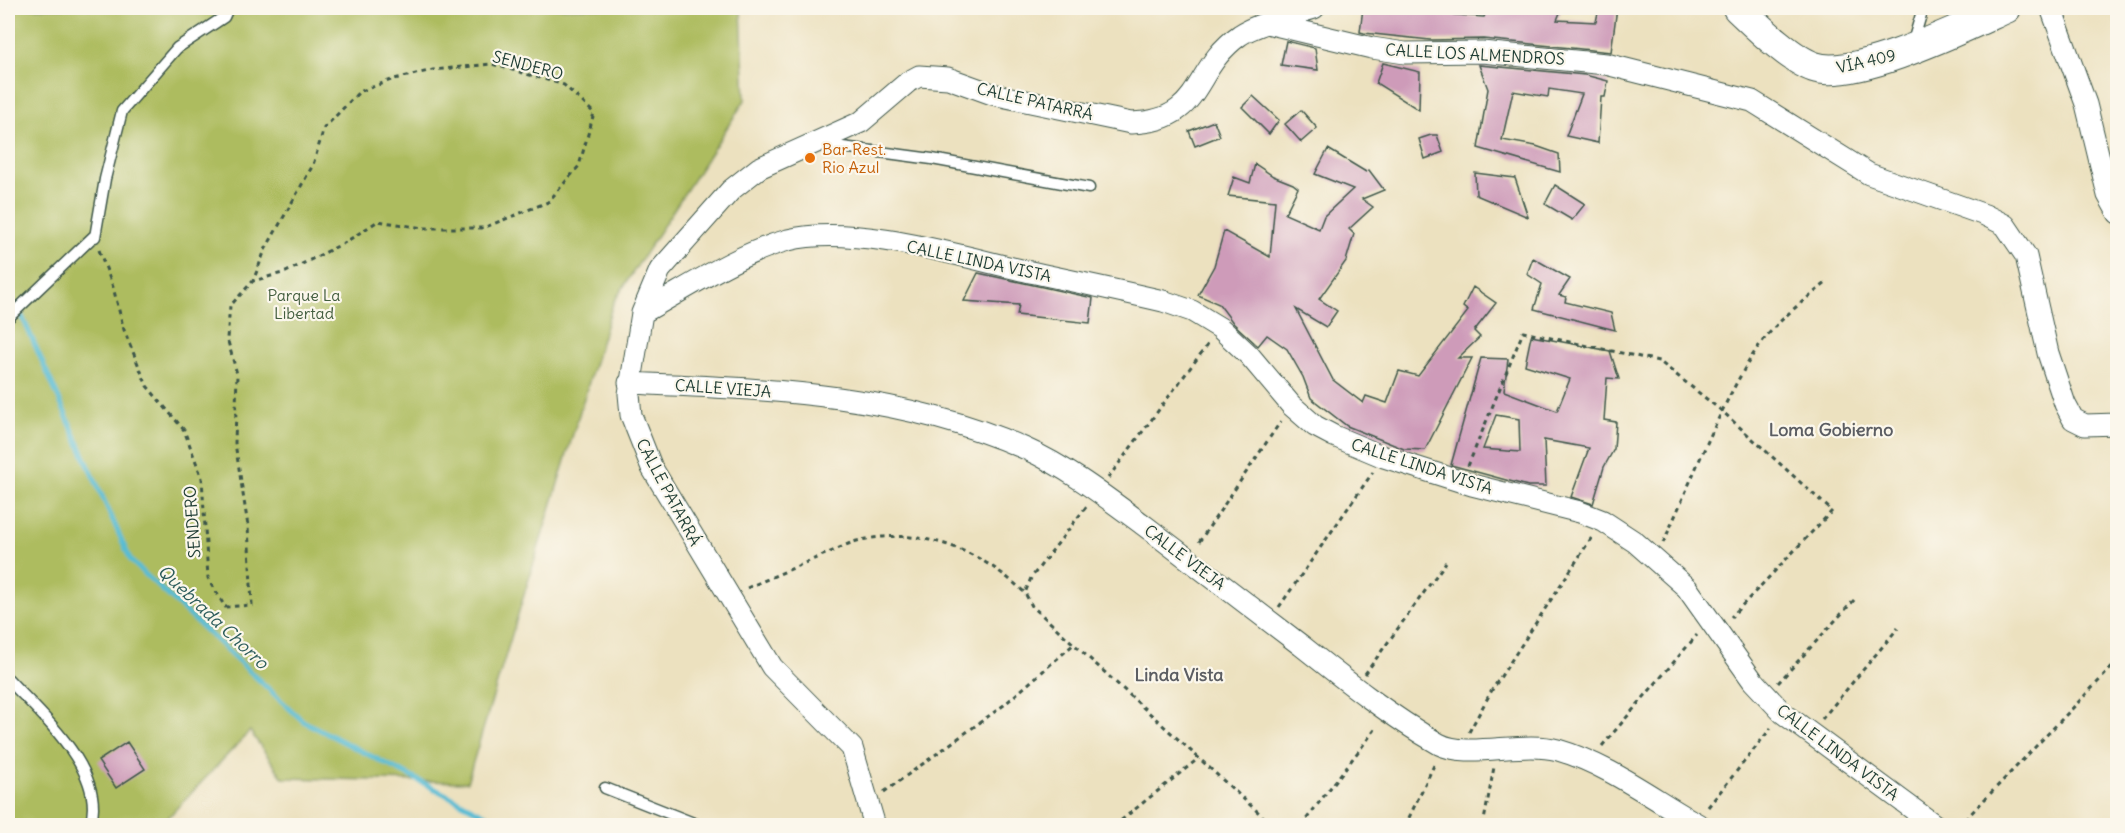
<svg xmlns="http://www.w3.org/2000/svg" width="2125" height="833" viewBox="0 0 2125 833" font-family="Delius,sans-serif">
<rect width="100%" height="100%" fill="#fbf7ec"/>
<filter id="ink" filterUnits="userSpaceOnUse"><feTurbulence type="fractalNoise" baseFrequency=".0167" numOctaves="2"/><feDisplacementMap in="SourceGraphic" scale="12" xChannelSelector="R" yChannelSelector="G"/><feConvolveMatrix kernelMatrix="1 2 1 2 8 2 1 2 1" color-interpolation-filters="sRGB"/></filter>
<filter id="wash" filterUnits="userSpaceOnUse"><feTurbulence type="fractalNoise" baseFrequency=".008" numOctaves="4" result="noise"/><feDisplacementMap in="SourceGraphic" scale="24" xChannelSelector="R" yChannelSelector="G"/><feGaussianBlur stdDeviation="1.35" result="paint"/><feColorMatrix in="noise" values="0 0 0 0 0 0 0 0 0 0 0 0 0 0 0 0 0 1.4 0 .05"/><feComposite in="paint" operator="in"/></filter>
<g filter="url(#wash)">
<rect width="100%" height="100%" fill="#ece1bf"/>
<path fill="#adbc5e" stroke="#667c49" stroke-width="1.5" d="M8,8H741L745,100L613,303L467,782L283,778L250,731L161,825H8Z"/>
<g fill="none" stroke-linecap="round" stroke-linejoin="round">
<path stroke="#56bcd4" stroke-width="5" d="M22,316L131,561L303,721L507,826"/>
</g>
<g id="blocks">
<path fill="#ce9bb9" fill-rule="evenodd" d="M1363,8L1484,17L1488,8H1562L1557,20L1596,22L1599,8H1617L1611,52L1483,39L1430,40L1364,33L1360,32Z
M1286,41L1315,48L1318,70L1281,65Z
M1383,63L1420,72L1419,110L1376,83Z
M1479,65L1585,75L1608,81L1605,97H1601L1598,143L1566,136L1582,94L1549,89L1548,97L1513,91L1502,140L1536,146L1559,154L1560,172L1478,148L1488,89Z
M1253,96L1279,120L1269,134L1242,107Z
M1301,110L1317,128L1301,142L1285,124Z
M1214,121L1220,136L1195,146L1189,131Z
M1431,135H1437L1443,152L1425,159L1419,139Z
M1328,149L1366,172L1369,170L1384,190L1362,199L1373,207L1349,229L1354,234L1346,261L1319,299L1337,311L1326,327L1296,309L1333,380L1363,403L1366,396L1387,403L1399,371L1418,376L1468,311L1463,307L1473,287L1496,303L1474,331L1480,337L1458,358H1472L1425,450L1404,449L1347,426L1311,398L1303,377L1287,349L1267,335L1258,346L1234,324L1219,304L1198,295L1214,266L1224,231L1270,257L1275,201L1228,196L1234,177L1250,183L1255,164L1273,176L1293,184L1298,188L1285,214L1319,229L1324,216L1353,189L1315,174Z
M1475,173L1515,178L1528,217L1476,195Z
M1555,185L1585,204L1572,220L1545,204Z
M1533,258L1570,279L1559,295L1566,297L1565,302L1611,313L1615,330L1534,309L1542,284L1527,274Z
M978,273L1093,298L1090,323L1017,315L1019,305L964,301Z
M1531,336L1610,351L1619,379L1607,378L1604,420L1616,422L1614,449L1604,467L1593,504L1571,497L1589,448L1544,440L1546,486H1528L1451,465L1481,358L1508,359L1504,391L1557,411L1570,379L1525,365ZM1496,415L1519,419L1520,452L1483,449Z
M127,742L145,769L116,788L98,761Z"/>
</g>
</g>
<g filter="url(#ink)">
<use href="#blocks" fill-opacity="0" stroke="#3e5649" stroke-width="1.5"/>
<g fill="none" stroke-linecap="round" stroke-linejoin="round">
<g stroke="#3e5649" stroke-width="13">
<path id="lane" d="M1912,45L1923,8
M820,144L932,159L1089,188
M95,237L105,179L122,111L177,48L224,17L228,8
M8,318L95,235
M8,679C41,715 108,772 90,826
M605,788L701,826"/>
</g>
<g stroke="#3e5649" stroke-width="23">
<path id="street" d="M2051,8L2086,104L2108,195L2118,213
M1271,24L1372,48L1405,53L1482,52L1606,64L1752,101L1869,174L1985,215L2005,225L2026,256L2048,353L2065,404L2073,419L2085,425L2118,424
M642,313C689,287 737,254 788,240C853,224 956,255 1021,270C1068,280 1116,290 1163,301L1192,311L1220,328L1249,355L1291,405L1315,426L1334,436L1384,457L1472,485L1580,512L1603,521L1635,542L1687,588L1753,681L1783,713L1936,826
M629,383C765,389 897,392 1024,448C1067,467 1107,498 1145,526C1198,566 1250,606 1302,646C1346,681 1390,716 1439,744C1467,759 1523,740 1558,750C1610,765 1654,800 1701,826
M875,826L852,748L772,667L652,468L631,415L629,394L642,313L660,270L731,190L759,168L861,122L908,82L919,76L948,78L992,94L1131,123C1205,121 1190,70 1240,35C1258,23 1293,15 1314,8"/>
</g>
<g stroke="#3e5649" stroke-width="32">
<path id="secondary" d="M1738,8C1756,25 1790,59 1814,67C1855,81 1966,26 2006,8"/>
</g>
<path stroke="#3e5649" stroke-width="3" stroke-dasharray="4.5 4.5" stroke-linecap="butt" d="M1102,8H1177
M99,250L113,287L124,330L147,386L184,430L202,478L208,578L225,607L252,605L248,526L235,443L237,374L227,338L230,306L253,281L286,272L344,243L378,221L423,228H483L548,202L579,166L594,113L564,85L492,64L433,70L394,79L359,92L324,128L313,165L265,250L253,281
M1468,466L1523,332L1659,361L1723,412L1832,511L1731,617
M1108,478L1208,344
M1086,507L1031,578L1025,593L1032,606L1270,823L1284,826
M1199,542L1281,421
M1663,543C1692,480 1717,412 1754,353C1772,325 1800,303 1826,283
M747,588C772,577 798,566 823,555C834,551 846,544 857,541C921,526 979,549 1025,593
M1279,607L1373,472
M1365,674L1446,562
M1778,683L1856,598
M1822,719L1898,628
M1469,732L1492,690L1592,537
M1602,746L1697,635
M884,792L1004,705L1074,644
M1708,807L1771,728
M1114,826L1199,758
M1301,826L1377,727
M1405,826L1436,761
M1483,826L1494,767
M1959,826L2118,661"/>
<use href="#lane" stroke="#fff" stroke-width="10"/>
<use href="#street" stroke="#fff" stroke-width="21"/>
<use href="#secondary" stroke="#fff" stroke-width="30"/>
</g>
</g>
<circle fill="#e8710a" stroke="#fbf7ec" stroke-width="2" cx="810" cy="158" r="6"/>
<g text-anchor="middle" stroke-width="4.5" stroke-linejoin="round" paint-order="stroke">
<g font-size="16" fill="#1f3d34" stroke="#fbf7ec">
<text transform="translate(1475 54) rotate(3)" y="6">CALLE LOS ALMENDROS</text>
<text transform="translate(1866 61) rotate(-13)" y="6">VÍA 409</text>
<text transform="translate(528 65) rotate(15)" y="6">SENDERO</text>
<text transform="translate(1035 101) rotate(13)" y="6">CALLE PATARRÁ</text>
<text transform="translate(979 261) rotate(12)" y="6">CALLE LINDA VISTA</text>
<text transform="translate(723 388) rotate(4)" y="6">CALLE VIEJA</text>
<text transform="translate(1422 466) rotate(18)" y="6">CALLE LINDA VISTA</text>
<text transform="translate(669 492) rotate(62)" y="6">CALLE PATARRÁ</text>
<text transform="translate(192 522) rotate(-94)" y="6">SENDERO</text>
<text transform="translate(1185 557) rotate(37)" y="6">CALLE VIEJA</text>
<text transform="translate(1838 752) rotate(37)" y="6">CALLE LINDA VISTA</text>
</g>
<g font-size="16" fill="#c56008" stroke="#fbf7ec" text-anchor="start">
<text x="822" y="155">Bar Rest.<tspan x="822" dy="18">Rio Azul</tspan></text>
</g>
<g font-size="16" fill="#425d3e" stroke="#fbf7ec">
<text x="304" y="301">Parque La<tspan x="304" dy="18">Libertad</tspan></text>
</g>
<g font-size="18" font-weight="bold" fill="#5c5e63" stroke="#fbf7ec">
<text x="1831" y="436">Loma Gobierno</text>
<text x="1179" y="681">Linda Vista</text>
</g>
<g font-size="18" font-style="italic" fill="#2d5d5c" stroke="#fbf7ec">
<text transform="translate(213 617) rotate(43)" y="6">Quebrada Chorro</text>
</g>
</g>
<rect width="2125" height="833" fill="none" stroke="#fbf7ec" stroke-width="30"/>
</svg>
